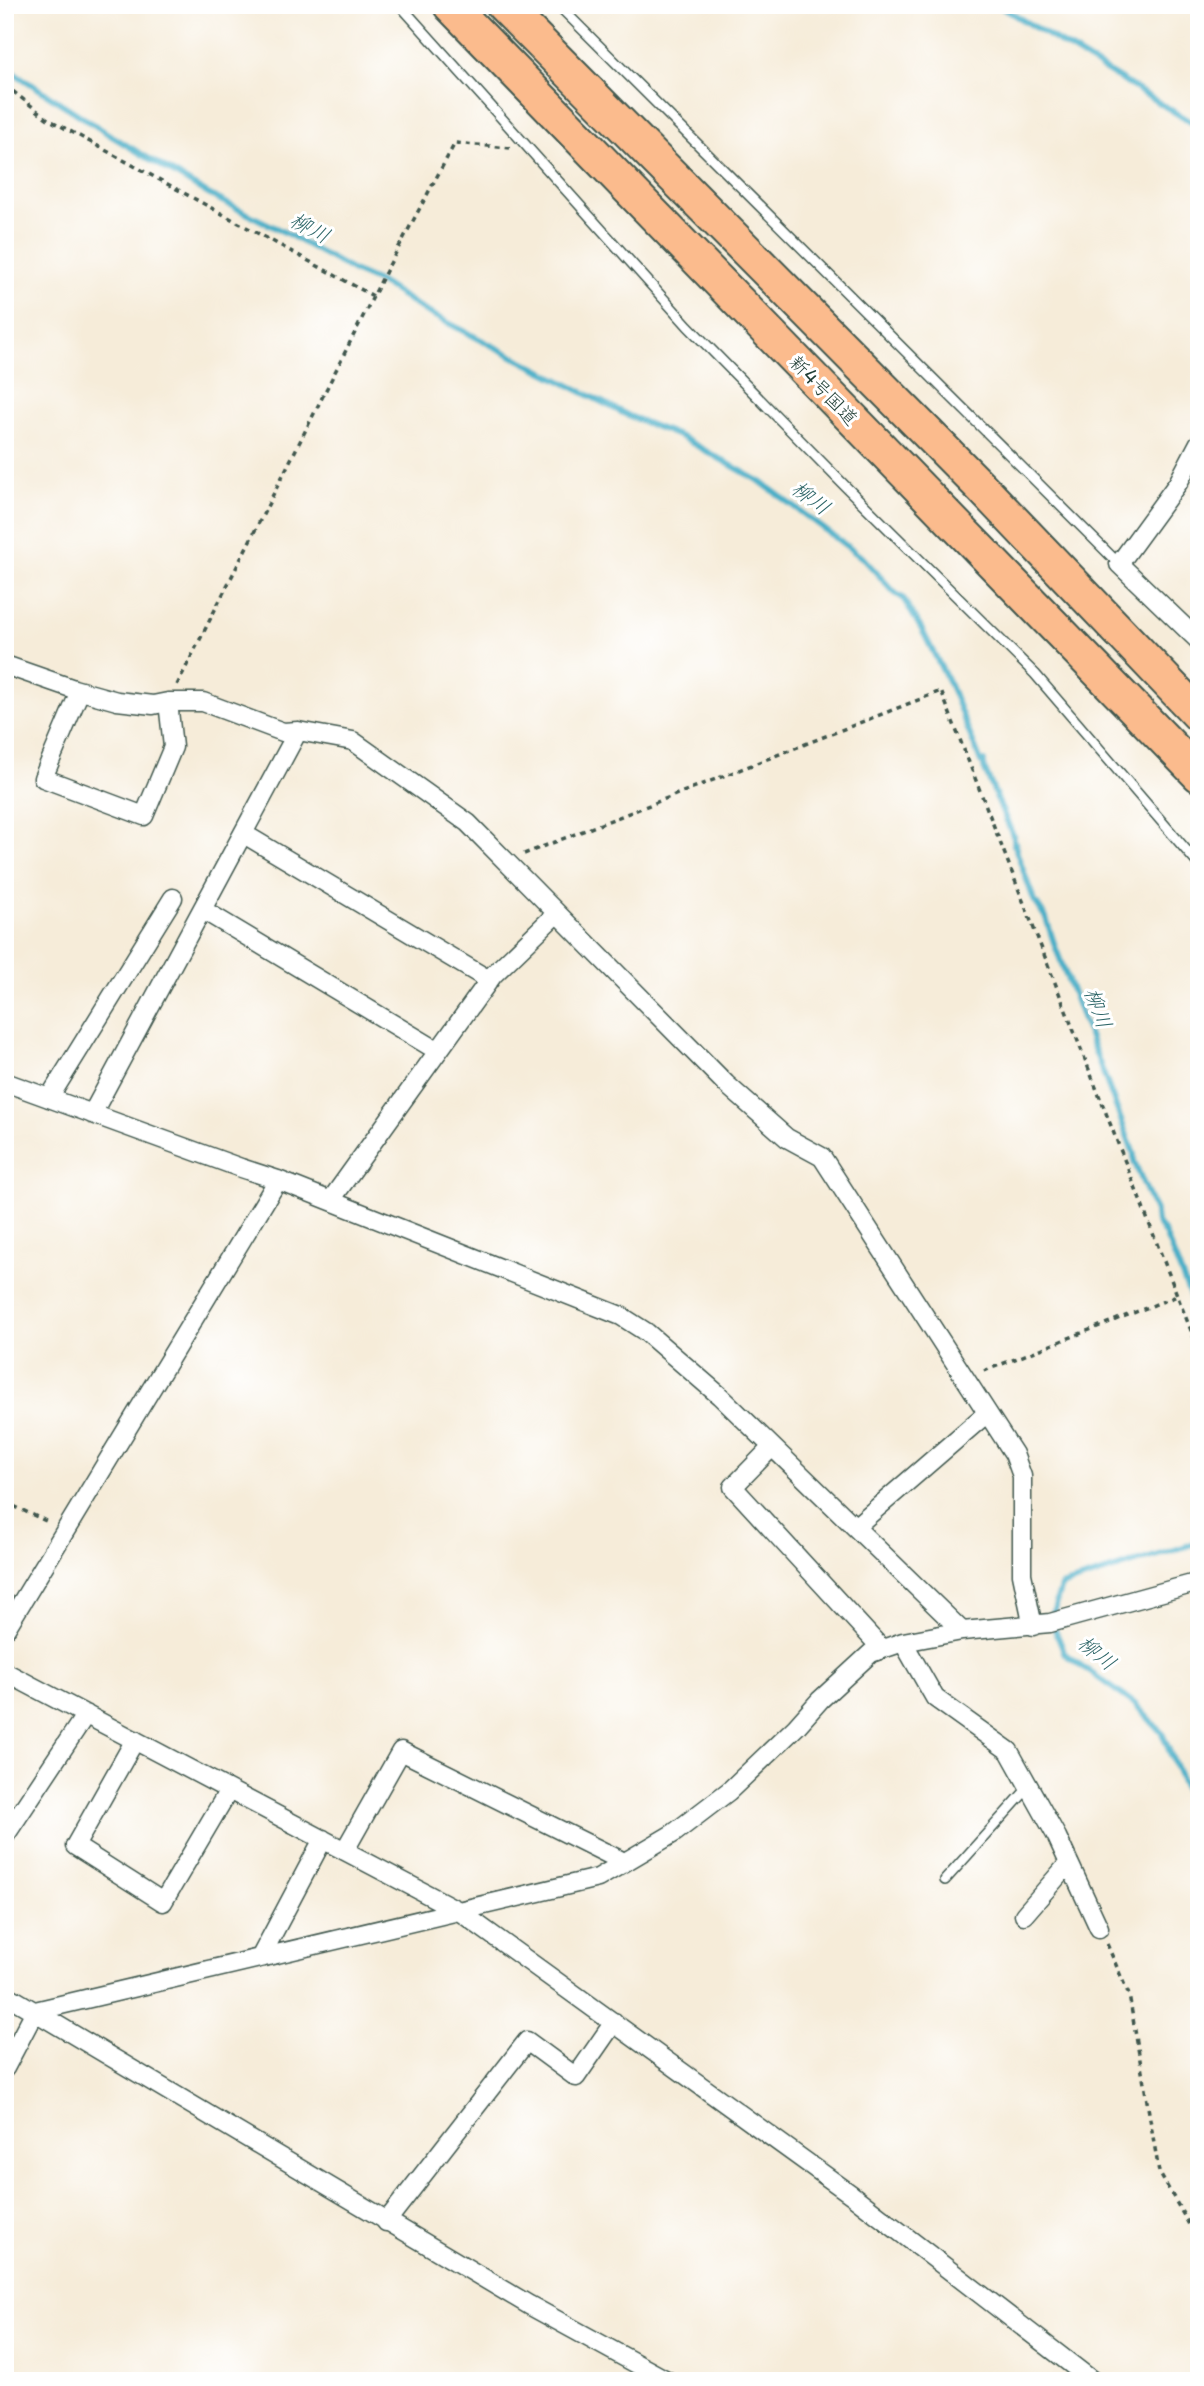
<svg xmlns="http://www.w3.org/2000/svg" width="1204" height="2386" viewBox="0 0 1204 2386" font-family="'Playpen Sans','Klee One',sans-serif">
<rect width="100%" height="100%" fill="#fff"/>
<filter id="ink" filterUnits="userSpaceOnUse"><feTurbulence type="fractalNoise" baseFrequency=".0143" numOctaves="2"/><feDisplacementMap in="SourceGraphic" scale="14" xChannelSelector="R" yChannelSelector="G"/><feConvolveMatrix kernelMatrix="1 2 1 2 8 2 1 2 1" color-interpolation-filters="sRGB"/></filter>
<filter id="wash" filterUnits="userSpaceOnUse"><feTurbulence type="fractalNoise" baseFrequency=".00686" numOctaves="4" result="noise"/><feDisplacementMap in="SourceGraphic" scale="28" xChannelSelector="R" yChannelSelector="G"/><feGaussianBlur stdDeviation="1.57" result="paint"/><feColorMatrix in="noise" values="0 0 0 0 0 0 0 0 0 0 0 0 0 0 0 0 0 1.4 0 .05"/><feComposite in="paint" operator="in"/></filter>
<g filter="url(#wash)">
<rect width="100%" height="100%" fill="#f6ecd9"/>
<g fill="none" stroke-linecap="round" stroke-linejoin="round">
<path stroke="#48afc7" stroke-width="6" d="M998,5L1199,127
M5,67L113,137L208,194L286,233L355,272L385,285L425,311L629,416L681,437L761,482L864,559L895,593L903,598L922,630L950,685L981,762L984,761V768L1014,838V845L1016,843V850L1034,900L1046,918L1055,946L1134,1154V1161L1156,1214L1157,1223L1165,1234L1199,1317
M1199,1542L1061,1586L1051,1620L1065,1654L1135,1704L1162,1733L1199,1823"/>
</g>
</g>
<g filter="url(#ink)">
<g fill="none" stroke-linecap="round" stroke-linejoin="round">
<g stroke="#3f574d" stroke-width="12">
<path id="lane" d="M400,5L688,326L845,486L1035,674L1199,865
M558,5L1119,564
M945,1880L1029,1787"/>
</g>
<g stroke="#3f574d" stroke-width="21">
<path id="street" d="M1199,443L1178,483L1119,564L1199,641
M5,665L74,689L117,701L153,705L168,702H203L283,732L298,731L353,741L468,823L726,1084L787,1138L822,1157L1014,1454L1022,1476V1574L1033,1626
M80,691L43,778L144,816L173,747L168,702
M244,834L489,980
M203,910L438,1051
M5,1082L241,1168L278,1180L621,1316L646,1332L720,1396L962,1631
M49,1098L173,898
M92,1114L298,731
M331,1200L493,975L557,913
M772,1447L733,1487L882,1649
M855,1527L987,1413
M5,1630L278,1180
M903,1642L935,1698L1009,1751L1057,1837L1099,1928
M5,1672L459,1911L852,2195L1093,2381
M135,1740L75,1846L163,1902L229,1790
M5,1836L86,1714
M345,1850L401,1751L624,1862
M1024,1915L1069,1863
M260,1958L323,1839
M5,1994L529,2305L668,2381
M5,2068L35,2011L598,1878L674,1833L729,1791L796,1727L820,1700L871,1653L903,1642L962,1631L1050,1623L1199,1582
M386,2222L527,2041L576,2077L614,2022"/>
</g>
<g stroke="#3f574d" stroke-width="37">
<path id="highway" d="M450,5L1199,775
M503,5L982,488L1199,715"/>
</g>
<path stroke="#3f574d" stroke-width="3.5" stroke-dasharray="5 5" stroke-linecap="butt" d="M5,85L48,119L373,296
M177,685L386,271L455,143L510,148
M524,854L941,691L1199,1351
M984,1371L1177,1296
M5,1502L48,1522
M1107,1944L1129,1995L1159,2172L1199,2242"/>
<use href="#lane" stroke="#fff" stroke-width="9"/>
<use href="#street" stroke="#fff" stroke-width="18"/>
<use href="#highway" stroke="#fbbb8d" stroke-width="33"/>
</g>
</g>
<g text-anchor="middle" stroke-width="6" stroke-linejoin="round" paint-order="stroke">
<g font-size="19" fill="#1f3d34" stroke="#fff">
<text transform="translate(824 390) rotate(46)" y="7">新4号国道</text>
</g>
<g font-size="21" font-style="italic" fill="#2d6567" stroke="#fff">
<text transform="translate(310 228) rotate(28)" y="7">柳川</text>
<text transform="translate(811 498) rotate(37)" y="7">柳川</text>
<text transform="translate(1098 1008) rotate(70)" y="7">柳川</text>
<text transform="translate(1097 1653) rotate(39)" y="7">柳川</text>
</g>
</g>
<rect width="1204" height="2386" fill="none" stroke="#fff" stroke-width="28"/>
</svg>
